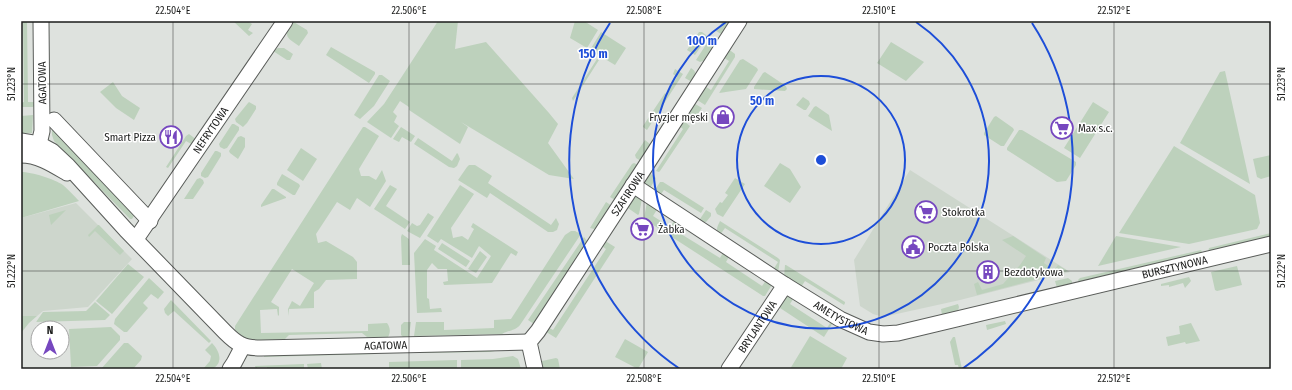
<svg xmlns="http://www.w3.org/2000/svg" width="1292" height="390" viewBox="0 0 1292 390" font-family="'Fira Sans Condensed',sans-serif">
<rect width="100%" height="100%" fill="#dee2de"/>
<path fill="#cdd6cc" d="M910,170L1070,272L960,300L883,317L873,314L860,306L854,260Z
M76,203L132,259L88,307L43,311L37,316H21V218Z"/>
<path fill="#bdd1bc" d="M23,21H27L28,102H37L33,107H21V103L24,102Z
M233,21H247L252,24L248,30L253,33L249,36Z
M292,21L307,30L308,33L299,46C285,37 284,36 292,21Z
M438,21H458L455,49L486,42L549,113L558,124L548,143L574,179L549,175L461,122L468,127L460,144L409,110V107L400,101L393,112L397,116L394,122L399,126L391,138L367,122L384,104Z
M575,21H584L598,30L587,48L570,38Z
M723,21H732L723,35L716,31Z
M601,32L626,48L615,65L590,50Z
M699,32H702L706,35L707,38L695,55L687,50Z
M713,39L718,42L706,60L700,62L696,60L709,40Z
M891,42L924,62L906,81L877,63Z
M331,47L375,72V74L369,83L326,55Z
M278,48H284L293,54L290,60H287L273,51Z
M727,48L735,54V57L705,105L694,98L703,85L711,90L729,61L721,56Z
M597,59L599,60L573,101L572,98Z
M743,59L757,68L758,70L746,89L719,93L740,60Z
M691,68C698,72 695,77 692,82L685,78Z
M675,69L683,74L647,130L643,127V126L665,93L666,94L677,77L673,74Z
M1225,71L1250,184L1180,143L1220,72Z
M765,72L786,86L787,89L785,91L754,89V87L763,73Z
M379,75H382L390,81L374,106L360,119L354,115Z
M113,82L122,96L140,108L134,120L116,108L100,92Z
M803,97L809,101L810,104L806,110H804L796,105Z
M249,102L256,106V109L247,123L243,127L236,122L235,119L248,103Z
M692,102L702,108L693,121H692L683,115Z
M1093,102L1109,112L1080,158L1064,148Z
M816,106L829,115L832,131L808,116L814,107Z
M33,115L32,133H21V116Z
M996,116L1013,128L1014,130L1004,146H1001L984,135V133L994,117Z
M680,118L690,126L660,171L659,172L656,171L683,129L677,124Z
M52,124L136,213L132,219H130L54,141L52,135Z
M232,124H234L239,127V130L227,148L224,149L220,147L219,144Z
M363,127H365L379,136L359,169L361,176H369L376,180L382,170L386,181L370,207L357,198L350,210L337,202L316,234L318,243L326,241L353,257L357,262V279L326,280L319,289L314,292V308L289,309V316L288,309L292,301L300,306L314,283L292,269L271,302L279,307V315L278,316L277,309L260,310L261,333L368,331V324L387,323C390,327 391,332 388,337H367L362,333L289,335L285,339C273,340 259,342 248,339C243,338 239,334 235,330V326Z
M401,127L415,136L411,142L402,137L399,142L393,139Z
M1019,130H1022L1076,162V165L1066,181L1057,182L1007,150V148Z
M189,134L197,140L193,145L186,141L168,168L166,167L186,136Z
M241,136L245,138V147L238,159L230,153L229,151L238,137Z
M418,138L452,161L457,153L458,154L460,159L457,166L454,168L449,167L414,144Z
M645,140L650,144V146L641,161L636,158L635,155Z
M1174,146L1255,195L1260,223L1257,229L1189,244L1119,233Z
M301,148L317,159L303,181L287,170Z
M215,151H217L221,153V156L208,177L205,178L201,176V173Z
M1271,155V176L1261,179L1257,177L1253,159Z
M634,163L638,165L615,200L610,197L632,164Z
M780,163L790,169L801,187L790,203L764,186Z
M469,165H475L492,176L488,183L551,225L556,218L559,224L557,230L553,232H548L490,193L487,198L458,180L467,167Z
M647,171L656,178L649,190C642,182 644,181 647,171Z
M21,172C32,172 54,179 63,185C69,190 74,196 79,201L21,218Z
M282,174L299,184L300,186L295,195H293L277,185V183Z
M200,178L203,180L204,183L193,199H184L197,179Z
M735,178L745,184L723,217L717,214L715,209L720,202L722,203L728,195L725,193Z
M660,182H663L704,208L701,213L664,190L659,197L653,193Z
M390,185L397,189L386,206L410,222L405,229L374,209Z
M460,185L474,194L451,228L453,238L462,236L468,240L474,229L471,227L473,223L518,252L516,256L511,253L492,283L444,285L443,282L448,281L447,269H438L432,263L427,270V298L429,299L430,309L441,308L442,312L417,313L414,253L425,239L436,246L434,250L477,278L491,256L479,246L472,258L441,239L438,243L427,236Z
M272,189H274L286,197V198L261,207V205Z
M632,197H638L642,199L639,214L638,215L625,206Z
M606,202L612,206L598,227L594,229L590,228Z
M647,202L658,208L653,216L670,227L675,220L686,226L681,234L720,258L724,251L730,255L726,262L762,286L767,279L773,283L765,296H763L644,219V218Z
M66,210L51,225L49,215Z
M706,210L711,213V216L706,222H698Z
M428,213L434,217L420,238L407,231L412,223L417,226L420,225Z
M720,221L778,258L780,260L778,273L773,270L778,262L725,228L720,235C715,231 717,227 720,221Z
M98,225H99L124,251L120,255L95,231L89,237L88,235Z
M571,231H575L581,234L520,325C515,331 509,330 502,334L414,336L416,322H444V330L494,328V320L511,319L565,235Z
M1271,233V237L1208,252L1209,248Z
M402,234L409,239L410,265H402L401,237Z
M1013,236L1046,258L1044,263L1054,270L1058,265L1068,271L977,295L974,284L978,282L982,290L1003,284L1020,265L1026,256L1002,240Z
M1116,236L1181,247L1098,266Z
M584,237L587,241L586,244L534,324L528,320Z
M602,239L615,247L556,338L543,330L546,326L553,330L606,249L599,244Z
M442,243L470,261L466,267L438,249Z
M1201,250L1203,254L1079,283L1078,280L1080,278Z
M480,251L487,257L476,273L468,269Z
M128,264L144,277L112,314L96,301Z
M785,265H786L845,302V303L844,305L805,281L801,287L784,277Z
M1237,266L1242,285L1217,291L1215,290L1211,272Z
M1189,277L1191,281L1185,288L1183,283L1169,287V285L1161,286V284Z
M149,278L164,292L158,299L151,294L143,303L148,308L127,332H124L114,324L115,319Z
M1068,278L1072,281V284L1057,288L1055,281Z
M785,295L795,296L790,304L827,328L832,320L834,321L824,337L777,306Z
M171,300L211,341L209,343L174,311L168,316L165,313L164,309Z
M95,302L110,315L105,320L36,322L43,312L86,311Z
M958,304L959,307L958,311L942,315L941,309Z
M21,316H37L29,323L21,333Z
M1005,321L1006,324L987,330L986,325Z
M404,322H411L409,336L403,337L401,335V325Z
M1191,323L1200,341L1186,344L1185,342L1168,346L1166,337L1180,334L1179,326Z
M111,327L120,336V340L97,366L71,367L69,329Z
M810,336L847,358L841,369H790Z
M953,337H955L962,369H959L958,365H955L950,342Z
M625,339L648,352L638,369L615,357Z
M124,343H128L142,356L141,360L133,369H101Z
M212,343C216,347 221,355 219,361C219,364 215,367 213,369H203L210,361L211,356L205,350Z
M415,350H500L490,352L415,353Z
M376,352L377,354L264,357V353Z
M513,356L518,359L521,369H461V360L493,359Z
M556,358L558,359L560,369H539L538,365L542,361Z
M457,360V369H389V362Z
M321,363L322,369H308L307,364Z
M304,364V369H267V367H257V369H256L255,366Z"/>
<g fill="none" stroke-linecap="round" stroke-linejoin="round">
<g stroke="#595c59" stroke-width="17">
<g id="minor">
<path d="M54,120L150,221"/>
<path id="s1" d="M21,141L39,144L52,151L68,166L126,230L225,332C237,344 243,348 261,348L529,342"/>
<path d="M21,155C38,155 52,164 67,173"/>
<path d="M33,155L39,144L42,131L41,21"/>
<path id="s2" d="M633,185L785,285L840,319L869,332L883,334L898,333L1271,244"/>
<path id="s3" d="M136,239L285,21"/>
<path d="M230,369L234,363L243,346"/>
<path id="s4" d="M535,369L529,342L538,331L645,167L739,21"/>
<path id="s5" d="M729,369L785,285"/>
</g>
</g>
<use href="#minor" stroke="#fff" stroke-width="15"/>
</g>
<path fill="none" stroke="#1b1c1b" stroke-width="1" stroke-opacity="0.45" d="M173,21V369M409,21V369M644,21V369M879,21V369M1114,21V369M21,84H1271M21,271H1271"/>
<g fill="none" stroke="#1d4ed8" stroke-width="2">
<circle cx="821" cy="160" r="84"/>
<path d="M916 22A168 168 0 1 1 726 22"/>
<path d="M680 369A252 252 0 0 1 610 23M1032 23A252 252 0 0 1 962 369"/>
</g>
<defs>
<g id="shop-ring" transform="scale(1.15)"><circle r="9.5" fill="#fff" stroke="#7647bf" stroke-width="1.5"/><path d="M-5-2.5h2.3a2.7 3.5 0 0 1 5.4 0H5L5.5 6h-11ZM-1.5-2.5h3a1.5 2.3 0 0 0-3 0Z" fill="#7647bf"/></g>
<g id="supermarket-ring" transform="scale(1.15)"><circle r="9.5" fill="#fff" stroke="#7647bf" stroke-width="1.5"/><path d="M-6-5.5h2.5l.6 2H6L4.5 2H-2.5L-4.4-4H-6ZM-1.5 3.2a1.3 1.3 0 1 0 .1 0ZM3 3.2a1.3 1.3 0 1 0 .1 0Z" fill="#7647bf"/></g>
<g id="restaurant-ring" transform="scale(1.15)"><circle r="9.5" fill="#fff" stroke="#7647bf" stroke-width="1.5"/><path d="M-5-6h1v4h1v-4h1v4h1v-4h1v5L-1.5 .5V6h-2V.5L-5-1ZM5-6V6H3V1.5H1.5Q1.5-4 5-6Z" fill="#7647bf"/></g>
<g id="civic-ring" transform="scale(1.15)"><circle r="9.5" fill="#fff" stroke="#7647bf" stroke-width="1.5"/><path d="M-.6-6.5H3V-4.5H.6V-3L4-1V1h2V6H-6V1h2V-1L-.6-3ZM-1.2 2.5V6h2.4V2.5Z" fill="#7647bf"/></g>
<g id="building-ring" transform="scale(1.15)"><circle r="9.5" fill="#fff" stroke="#7647bf" stroke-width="1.5"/><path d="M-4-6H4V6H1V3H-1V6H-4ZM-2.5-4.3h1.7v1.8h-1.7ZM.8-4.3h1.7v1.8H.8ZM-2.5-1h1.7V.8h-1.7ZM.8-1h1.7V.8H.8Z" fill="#7647bf"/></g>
</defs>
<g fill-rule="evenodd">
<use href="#shop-ring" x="723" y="117"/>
<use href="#supermarket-ring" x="1062" y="128"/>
<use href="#restaurant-ring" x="171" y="137"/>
<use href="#supermarket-ring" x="926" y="212"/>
<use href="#supermarket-ring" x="642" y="229"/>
<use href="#civic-ring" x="913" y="247"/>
<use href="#building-ring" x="988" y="272"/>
</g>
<g text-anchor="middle" stroke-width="3" stroke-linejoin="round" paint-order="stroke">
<g font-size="11" fill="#1b1c1b" stroke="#fff">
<text transform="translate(42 83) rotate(-91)" y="4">AGATOWA</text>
<text dy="4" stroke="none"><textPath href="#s3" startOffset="132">NEFRYTOWA</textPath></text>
<text dy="4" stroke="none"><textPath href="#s4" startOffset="206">SZAFIROWA</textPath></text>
<text dy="4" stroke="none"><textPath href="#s2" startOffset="592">BURSZTYNOWA</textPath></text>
<text dy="4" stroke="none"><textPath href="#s2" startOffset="247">AMETYSTOWA</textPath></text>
<text dy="4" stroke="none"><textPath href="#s5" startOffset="51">BRYLANTOWA</textPath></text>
<text dy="4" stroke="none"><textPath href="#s1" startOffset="449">AGATOWA</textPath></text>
</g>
<g font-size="11" fill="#1b1c1b" stroke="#fff" text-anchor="start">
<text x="708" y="121" text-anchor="end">Fryzjer męski</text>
<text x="1078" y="132">Max s.c.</text>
<text x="156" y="141" text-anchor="end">Smart Pizza</text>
<text x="942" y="216">Stokrotka</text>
<text x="658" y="233">Żabka</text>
<text x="928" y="251">Poczta Polska</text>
<text x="1004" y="276">Bezdotykowa</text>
</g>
</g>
<circle cx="821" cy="160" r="6" fill="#1d4ed8" stroke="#fff" stroke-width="2"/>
<g font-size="12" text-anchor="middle" font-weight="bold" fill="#1d4ed8" stroke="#fff" stroke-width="3" stroke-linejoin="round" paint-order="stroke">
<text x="702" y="45">100 m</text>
<text x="593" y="58">150 m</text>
<text x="762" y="105">50 m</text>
</g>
<rect width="1292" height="390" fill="none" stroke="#ffffff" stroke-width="44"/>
<g transform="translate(50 340)"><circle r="19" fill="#ffffff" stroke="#a4a4a4"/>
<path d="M0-3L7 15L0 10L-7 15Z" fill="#7647bf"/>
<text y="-6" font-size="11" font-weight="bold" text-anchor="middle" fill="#1b1c1b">N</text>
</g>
<rect x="22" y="22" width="1248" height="346" fill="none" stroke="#1b1c1b" stroke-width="1.5"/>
<g font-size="10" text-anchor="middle" fill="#1b1c1b">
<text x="173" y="14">22.504°E</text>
<text x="409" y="14">22.506°E</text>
<text x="644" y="14">22.508°E</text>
<text x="879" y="14">22.510°E</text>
<text x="1114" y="14">22.512°E</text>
<text transform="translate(11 84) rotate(-90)" y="4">51.223°N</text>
<text transform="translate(1281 84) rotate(-90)" y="4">51.223°N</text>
<text transform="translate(11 271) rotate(-90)" y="4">51.222°N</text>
<text transform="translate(1281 271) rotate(-90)" y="4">51.222°N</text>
<text x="173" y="382">22.504°E</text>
<text x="409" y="382">22.506°E</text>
<text x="644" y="382">22.508°E</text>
<text x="879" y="382">22.510°E</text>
<text x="1114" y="382">22.512°E</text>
</g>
</svg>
